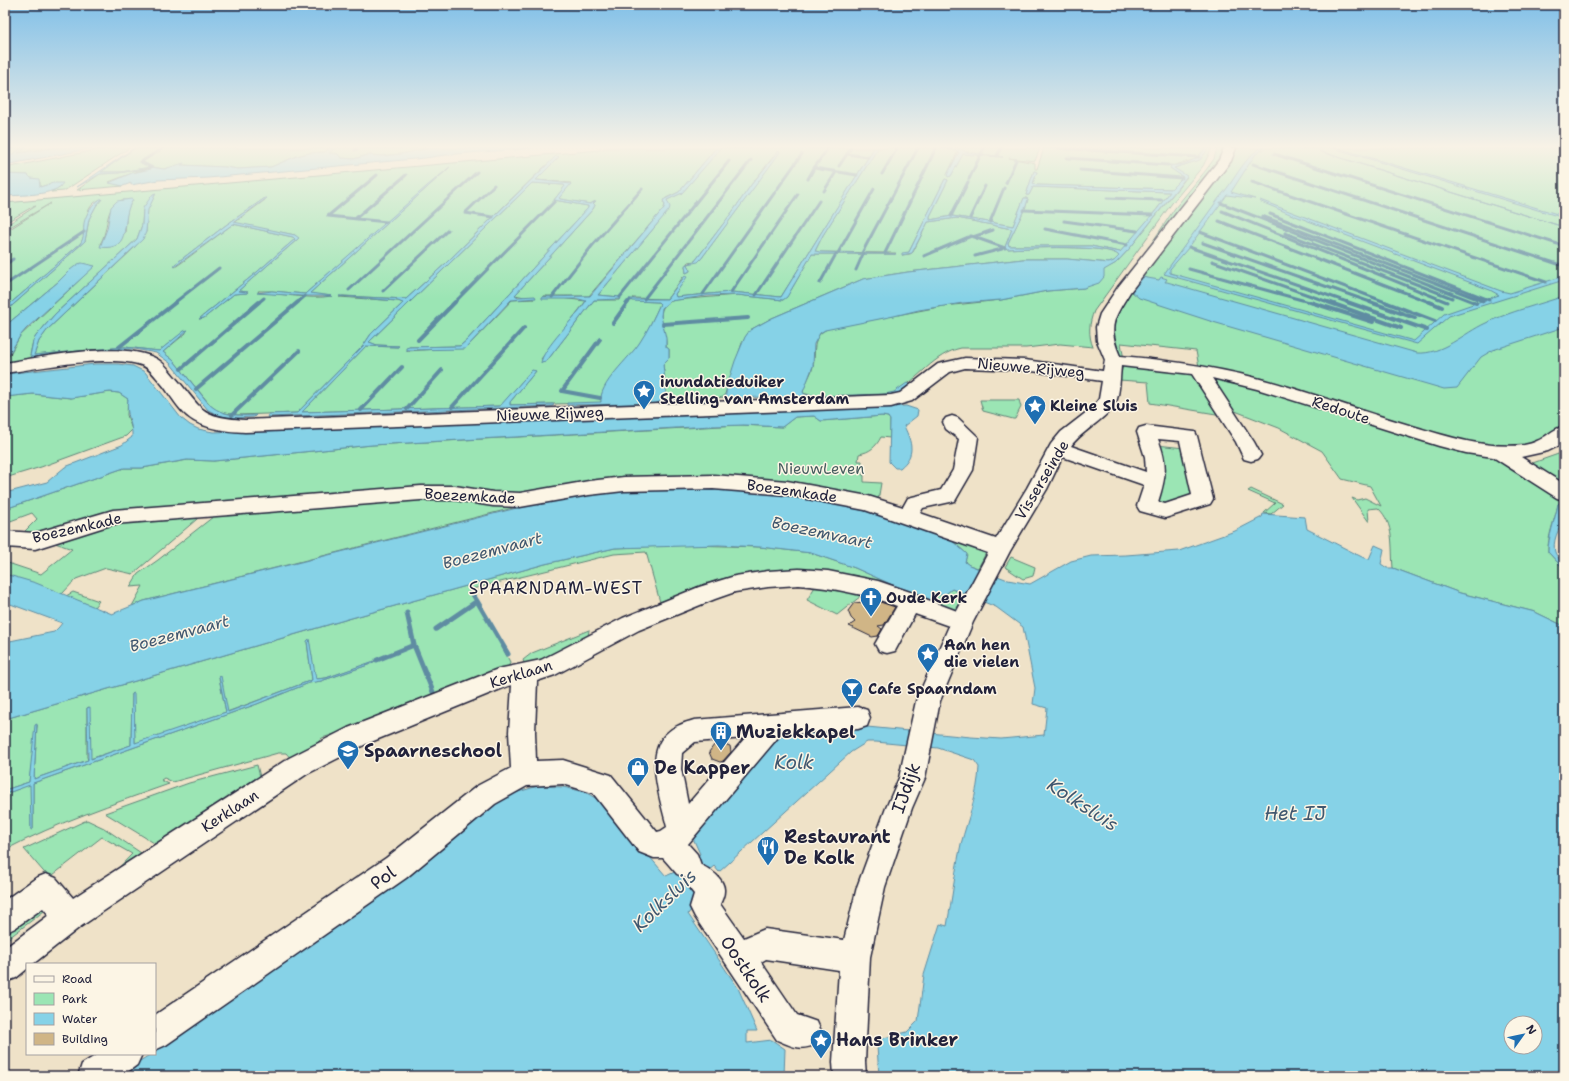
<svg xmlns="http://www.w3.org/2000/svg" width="1569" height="1081" viewBox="0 0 1569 1081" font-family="'Shantell Sans',sans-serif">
<rect width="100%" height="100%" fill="#efe2c8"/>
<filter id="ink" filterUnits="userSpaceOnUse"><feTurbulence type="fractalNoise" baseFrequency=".025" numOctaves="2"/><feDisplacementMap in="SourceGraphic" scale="8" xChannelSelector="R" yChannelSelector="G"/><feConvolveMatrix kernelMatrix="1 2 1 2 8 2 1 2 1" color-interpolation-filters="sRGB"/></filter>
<g filter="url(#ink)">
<path fill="#9be5b4" stroke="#5e8478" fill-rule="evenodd" d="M5,148H72L5,160Z
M106,148H129L64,191L51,192L61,186L53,183L40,187V182L31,178L28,175H5V168Z
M135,148H330L325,152L309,153L297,156L271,167L238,169L225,167L181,165L164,169L151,167L121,172H101Z
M335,148H430L409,153L382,156L368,155L354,159L341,158L338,154L329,153Z
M606,148H716L679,192L666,198L663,202L665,205L664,208L589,296H543L586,301L541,359L546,362L594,300H619L620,297L598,295L658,223L667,203V200L682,193L720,148H874L781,297L731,292L676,297L675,294L681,285L683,277L667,299L632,298L637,301L658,302L660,304C654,317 648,331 640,343C626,362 608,376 600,399L602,401L599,403L510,405V402L536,371H531L501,406L302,412L366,346L398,347L399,346L377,345L369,342L532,183L564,185L565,186L554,200L588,206V208L467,340L460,346L409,347L407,351L467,347L512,300L534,299L515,295L593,209L595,205L593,203L596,201L590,204L560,199L559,198L571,183L536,180L559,157L558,156L543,168L445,264L406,299L343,296L339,297L398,301L403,303L371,334L363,346L297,413L237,415L219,412L212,407L174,361L163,352L186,333V330L159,351L125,347L34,355L39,341L48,329L134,248L146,232L147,210L156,193L143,208L142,225L137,239L55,314L36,336L33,341L30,355L32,357L5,363L20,336L87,273L70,270L58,282L5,326V312L85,241L89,219L96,206L102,199C80,205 89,233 80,244L5,308V232L51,203L5,230V226L36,206L32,207L5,223V203L599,150ZM777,152H780L701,259L688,264L690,271L686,273L685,266L688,262L695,261L733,211L751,185ZM450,167L310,293L313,294L332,296C308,300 283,293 259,293L258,291H272L305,294ZM265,198V200L234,223L295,235L298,239L238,291L248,292L247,293L234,294L204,318L199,319L257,272L295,239L293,237L233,224L181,263L175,267L174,265L226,225ZM122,200H133L127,210L125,233L100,244C110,229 103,207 122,200Z
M878,148H943L958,151L947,175L951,176L963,154L1003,157L966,152L955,148H1040L1035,161L1009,158L1035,163V169H1037L1044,148H1205L1196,159L1172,166L1171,168L1183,177L1171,189L1036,185L1033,183L1037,172L1034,171L1026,195H1029L1033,187L1170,192L1133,240L1120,252L1091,246H1009L1008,243L1026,206L1028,199L1026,198H1024L1013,226L952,216L930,220V216L948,180L945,179L909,252L902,255L910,254L913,252L928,222L957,218L1012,229L1005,247L1007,249C1024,248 1112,244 1119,256L1114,261L1109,263L1067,259H1023L908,272L863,279L772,318L750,330L742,343L724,397C712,399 674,404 665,398L666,391L663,364L669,358V349L666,347C668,330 649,307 675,300L737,295L783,300L791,290L812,254H895L896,253H894L820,252L815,251L823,235Z
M1208,148H1212L1203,166L1172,203L1094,311C1089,323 1088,335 1093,347L1060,344L1026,348H961C933,354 919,380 895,392C884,397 829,396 814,396L803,393C804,385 809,378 812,370C818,352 808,336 830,328L944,306L1001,300L1047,291L1084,288L1103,270L1116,263L1130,248L1187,177L1174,168L1200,160Z
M1217,148H1225L1224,155L1132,272H1129L1151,244L1175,208L1206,170L1214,159Z
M1235,148H1564V424L1563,427L1543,443L1487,448L1199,367L1196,351L1121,343L1124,360L1119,359L1110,333L1116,309L1229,162L1234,153Z
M152,168L132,173L109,182L123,186L77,190L100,174L118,173Z
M1129,364L1221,376L1491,454L1564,499L1563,500L1558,504C1555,520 1547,537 1548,552L1564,569V626L1535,612L1460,593L1393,568C1391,547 1395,524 1378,508L1368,509L1369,522L1352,498L1357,500L1365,498L1381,506L1370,486L1342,479L1322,451L1279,428L1217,404L1222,415L1150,403L1148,382L1119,380L1123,366Z
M110,392L119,393L128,399L127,415L132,430L126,436L41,467L5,478V397L33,394L71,398Z
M980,400H1019L1021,407L1015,419H1013L983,411Z
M814,416L821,421L882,416L888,417L890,420V438L881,437C876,447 870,452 859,454L858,461H862V475H864V482L881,483L878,501L716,479L630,477L525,495L221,505L54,533L22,534L37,519L32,513L5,523V509L124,468H142L188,460L214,461L372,445L740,425L782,427L795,417Z
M1157,445L1184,448L1196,497L1167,505L1157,501L1165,473Z
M1564,452V491L1527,465Z
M1251,489L1283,504L1271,514L1264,513L1275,503L1248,491Z
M430,495L533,503L144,601L132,606L143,586L130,587L138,574L158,560L218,513Z
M204,513L133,574L106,568L76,579L62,594L5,574V562L41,574L72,549L55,543L65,534L110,521Z
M951,540L983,547L986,553L978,568L969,565L965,562L967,554Z
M690,545L760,547L811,553L855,568L904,590L944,595L952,589L965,595L955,611L852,576L828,571L811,570L742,575L717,580L691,589L692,591L660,602L646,552L614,554L472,589L510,662L509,666L433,694L432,703L322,738L313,747L293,761L286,753H278L173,782L164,778L161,780L169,784C113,804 58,822 5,850V794L31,784V829H33V783L257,704L309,683L321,681L368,665L375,661L326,678L315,679L309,640L307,642L312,680L227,712L220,676L219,678L226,712L135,744L133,693L132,694L131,745L90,759L89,707L87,708V757L88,760L34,779L37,725L29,782L5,790V719L348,619L545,564L615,548Z
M1011,557L1035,567L1033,576L1023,579L1005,567Z
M816,585L866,592L837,615L807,600Z
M73,592L99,601L94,607L66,596Z
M589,630L588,637L553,655L525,665L523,660L532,653Z
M257,765L261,781L159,846L105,813L189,783Z
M87,820L104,828L150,859L102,885L132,854L102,837L49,878L24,849Z
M40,898L48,908L5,941V923Z"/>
<path fill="#86d2e7" stroke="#5e8ca2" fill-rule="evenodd" d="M22,148H26L18,153L53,148H94L5,165V157L13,154Z
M134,148H135L101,172H121L151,167L164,169L184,163L181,165L225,167L238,169L271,167L297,156L309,153L325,152L330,148H335L329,153L338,154L341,158L354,159L368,155L382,156L401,154L430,148H531C496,152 460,152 425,158L208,178L158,180L131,185V183L123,186L109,183L132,173L151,169L149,168L118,173L100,174L77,187Z
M716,148H720L716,154L682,193L667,200L670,207L669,210L598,295L620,297L621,299L594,300L546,362L541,363C542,349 577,316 586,301L579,299H542V297L590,296L664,208L665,205L663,200L679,192Z
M874,148H878L823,235L815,251L820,252L896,254H812L787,297L783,300L737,295L706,296L670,301L662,308L661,316L666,338V347L669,349V358L663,364L666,391L665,398L671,400L712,399V401L672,402L664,400L652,405L634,404L567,405V403H570L601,402C598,384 630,358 640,342C648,330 654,317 660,304L658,302L632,301L629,299H667L685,276L687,277L675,294L676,297L731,292L781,297Z
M943,148L961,149L966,152L1003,157L963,154L951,176L948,177L947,175L959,152Z
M1205,148L1208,149L1200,160L1174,168L1187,176L1130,248L1116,263L1104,270V277L1099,283L1084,288L1047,291L1001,300L963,303L919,310L894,316L825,330L820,333L814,344L813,366L803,392L805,395L823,396L885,394L894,392L907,383L910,384L900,392L889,396L828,398L760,397L725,399L727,386L735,361L745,337L750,330L772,318L863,279L908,272L1023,259H1067L1109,263L1114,261L1119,256C1112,244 1025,248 1007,249L1005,247L1012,229L957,218L928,222L912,253L902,255V253L909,252L945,179L948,180L930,216V220L952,216L1013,226L1024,198H1026L1028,199L1026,206L1008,243L1009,246H1091L1120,252L1158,208L1163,201L1161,200H1164L1170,192L1033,187L1029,195H1026L1034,171L1037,172L1033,183L1036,185L1171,189L1183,177L1170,168L1171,166L1168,165C1182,167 1199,160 1205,148Z
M1260,148H1265L1255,155L1231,192L1255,199L1227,195L1189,247L1170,269V273L1414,341L1444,314L1499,295L1490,290L1290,214L1259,201L1260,200L1501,291L1510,293L1564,276V280L1449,316L1417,344L1164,274L1219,198C1234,182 1242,160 1260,148Z
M1333,148H1338L1564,216V218Z
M779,151L780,152L773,162L701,259L698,262L688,264L690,271L686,273L685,265L695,261L733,211L751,185Z
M1319,151L1564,227L1321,152Z
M556,156L559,157L536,180L571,184L559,198L560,199L590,204L596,201L593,203L595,205L593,209L515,295L518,297L535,296L536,298L511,300L465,349L406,350V348L409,347L460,346L467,340L588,208V206L554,200L565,186L564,185L532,183L369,342L377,345L399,346L398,347L366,346L302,412L500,406L532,370L536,371L510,402V405L553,404L554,405L552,406L267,417L269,414L297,413L363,346L371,334L403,303L398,301L339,296L406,299L445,264Z
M450,167L310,293L332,296H302L257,293L272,291L305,294L427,186Z
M8,174L28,175L31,178L39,179L40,187L53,183H63C56,196 19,195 5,196V175Z
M156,193L148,210L146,232L143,239L48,329L39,341L34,355L125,347L159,351L184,331L188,330L163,352L174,361L209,404C222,416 238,416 256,415L254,417L229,418L218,415L208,410L170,363L156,353L135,349H120L40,357L34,358L30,356L33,341L36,336L55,314L137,239L142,225L143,208L153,194Z
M265,198H267L234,222L295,235L299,238L238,291L248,292L247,293L234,294L204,318L199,319L257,272L295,239L293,237L233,224L174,267V265L226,225Z
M100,199H102L96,206L89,219L85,241L5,312V308L80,244C85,237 83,231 84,223C86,213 93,205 100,199Z
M131,199L133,200C119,217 135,252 100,247L107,229L111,207L117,201Z
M82,263L95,266L26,329L20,336L5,361V326L58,282L70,270L78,264Z
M1142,277L1159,280L1161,277L1167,279L1165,282H1167L1417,353C1442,355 1464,333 1486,323C1511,311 1538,305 1564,296V327L1493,350L1481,357L1457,388L1444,389L1213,322L1139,298L1131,291Z
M95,364H118L133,366L145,372L181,418L190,425L198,429L213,432L298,430L633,416L652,417L906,406L918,410L917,416L904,426C912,443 916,455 900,468H895L889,462L890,420L888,417L882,416L821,421L814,416L795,417L782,427L744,425L712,426L372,445L214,461L187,460L142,468H124L5,509V493L47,482L65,467L122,445L132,437C133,423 125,415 128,399L119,393L110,392L71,398L33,394L5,397V374Z
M727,488L779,494L821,501L883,515L951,540L967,554L965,562L969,565L1008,580L1030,584L1071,561L1091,556L1126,555L1179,551L1235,531L1262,517L1263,514L1305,517L1307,529L1362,557L1369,559L1375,545L1384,549L1381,564L1387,568H1393L1460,593L1535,612L1564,626V1076H879L877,1046L880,1039L907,1032L918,1021L924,975L940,924L947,926C952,899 955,871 961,844C968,818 978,794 979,767L974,760L938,748L876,742H867L851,752L719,872L714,866L690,886L700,898L688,914L738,988L757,1031H747V1043L772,1040L785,1049L784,1076H116L151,1054H155V1051L288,960L505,796L538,786L563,787L585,792L604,803L666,876L677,871L700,854L692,836L779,733L831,727H867L971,737L1001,739L1044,735L1047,708L1033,704L1035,688L1023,627L996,607L952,589L944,595H938L933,601L904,590L855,568L811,553L760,547L719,545L615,548L545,564L348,619L5,719V642L54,632L59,627L62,623L5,602V574L36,583L112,614L144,601L553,499L630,490ZM1511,1023H1535V1047H1511Z
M1564,495L1563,515L1564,522C1558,528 1552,543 1555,552C1557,558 1564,562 1564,569L1548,552C1548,537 1555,520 1558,504L1563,500Z
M309,639L316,679L326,678L377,660L368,665L321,681L309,683L257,704L33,783V829L31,830L30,785L5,794V790L29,782L35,725L37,724L34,779L88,760L87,708L90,707L91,759L131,745L132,694L134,693L135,743L226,712L219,677L221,676L228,712L312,680L307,641Z"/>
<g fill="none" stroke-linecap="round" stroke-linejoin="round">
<path stroke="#5e8ca2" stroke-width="3" d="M828,148L814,168L857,175
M851,148L847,154L868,157
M1054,148L1199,157
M355,150L358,148
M981,154L984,148
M1274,154L1564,246
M997,156L1001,148
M1067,158L1168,165
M1253,164L1564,266
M839,166L847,154
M151,167L141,162L163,148
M1080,170L1182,178
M882,174L897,148
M377,175L328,216L387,222
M808,179L814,168
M969,179L980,156
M1252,182L1546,282
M1006,183L1016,160
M824,191L836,172
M1107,198L1161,200
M1221,203L1476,303
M1024,210L1152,215
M1222,211L1447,302
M1270,214L1489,300
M951,216L968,182
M1262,216L1483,301
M493,217L465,213L494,185
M356,218L406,175
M970,218L985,186
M1064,221L1137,231
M1219,221L1432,303
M990,222L1004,188
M1045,229L1127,245
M1200,232L1388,303
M1285,233L1452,298
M973,237L993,230
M1203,243L1373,303
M1189,247L1350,303
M838,253L874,189
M862,253L918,148
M885,253L936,148
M924,256L971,236L1005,248
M975,256L1002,249
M1212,261L1331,303
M5,265L13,259
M1189,269L1313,303
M856,270L863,254
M820,283L836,254
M5,285L84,232
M349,290L477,172
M383,291L448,230
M731,292L798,194
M703,294L802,154
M756,295L819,201
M552,297L592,246L642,189
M620,297L729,161
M644,299L751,160
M174,303L219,268
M258,303L264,298
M297,303L305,296
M454,303L555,201
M628,303L630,300"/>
<path stroke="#5e8ca2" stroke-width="4" d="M1310,302L1373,322
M1328,302L1401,328
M1347,302L1427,330
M1370,302L1415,318
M1385,302L1435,321
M1430,302L1442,307
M1474,302L1476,303
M613,323L628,302
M663,324L748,318
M600,339L562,391L600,398
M418,340L455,302
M119,347L176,302
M181,369L259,302
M196,389L298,302
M452,407L524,328
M407,409L442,370
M361,410L402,367
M232,415L299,351"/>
<path stroke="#5e8ca2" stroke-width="5" d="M477,601L508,654
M407,613L414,645
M436,629L477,601L472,593
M377,660L414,645L433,692"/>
</g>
<path fill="#d0b586" stroke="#22223b" d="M864,602L872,606L880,602L895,607L884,625L878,626L882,629L878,636L872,637L849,626L855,622L851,618L848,611L854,603Z
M722,743L730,746L731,752L723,761L720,762L712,759L709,752L714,745Z"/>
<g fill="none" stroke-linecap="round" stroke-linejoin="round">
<g stroke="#22223b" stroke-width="3">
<path id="minor" d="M1224,148H1236L1231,161L1130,292C1114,318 1107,326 1120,356C1179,361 1235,370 1292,388C1335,401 1377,416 1419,428C1453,438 1488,449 1524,445C1544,442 1549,430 1564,426V443L1548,451L1521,457L1564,484V500L1557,498L1493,457L1466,453L1439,446L1257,389L1212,378L1254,442L1261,455L1258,459L1251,461L1244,459L1236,442L1192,374L1121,366C1120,376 1120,389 1117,399C1111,417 1082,430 1071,446L1146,472L1145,457L1137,432L1139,428L1146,426L1195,432L1197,436L1213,499L1210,504L1165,518L1140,511L1137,506L1144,485L1063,457L1061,460L1047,489L1010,551L973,622L940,701L925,778L912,808L885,887L870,957L865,1062L866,1076H834L833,1062L839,970L766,959L761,962L797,1015L817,1022L822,1033L817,1044C801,1051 793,1047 777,1040L695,917L690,907L694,894L690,889L686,878L677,874L663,858H654L639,852L593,793L563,784L527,786L495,804L406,878L166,1045L155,1050V1015L386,858L477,786L511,768L509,732L512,685L508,686L366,744L307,774L80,927L33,964H27V969L16,978L5,982V948L49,915L43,908L15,928L5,933V900L36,878L46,874L56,878L73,898L289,758L348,728L498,669L541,660L623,618L699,587L735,576L768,571L799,569L828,571L878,581L919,595L920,597L957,611L988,553L865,510L787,495L713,489L624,491L589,495L520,507L493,506L455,500H421L114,524L35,549L5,547V531L35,533L113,510L421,486H455L493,492L520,493L589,481L624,477L713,475L787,481L868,496L903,507L908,498L941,490L953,470L959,439L946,429L943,422L946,418L952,416L958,418L978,437L973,470L955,501L923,508L920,513L996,539L1027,488L1051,444L1061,432L1092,408L1099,399L1102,381L1025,370L965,368L950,372L912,401L891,407L245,432C222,431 196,428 181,410C173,401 168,391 161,383C155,376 150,368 141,365C111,354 38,368 5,373V363C43,357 123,340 157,359C164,363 169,370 174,376C202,408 198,417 245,420L891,395L900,393L938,364L965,358L1025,360L1103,371L1105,360L1097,341L1096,327L1100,314L1118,287L1219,160ZM1158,439L1180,441L1192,495L1165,504L1158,502C1166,477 1168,464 1158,439ZM799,585C833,588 865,594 897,606L875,644L879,651L887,653L895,651L915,614L949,626L916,701L899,778L886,808L857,887L844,940L765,929L744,938L720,904C722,900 724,895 724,891C725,879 710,869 701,865L697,854L688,844L780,735L858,729L867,726L870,718L867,710L858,707L694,720C684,723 674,726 666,734C644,755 661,801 667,827L661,831L657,832L611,775L563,760L536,761L535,732L537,681L555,675L639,630L715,599L735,592L768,587ZM745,738L688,804L681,769L682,753L695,742Z
M98,1054H142L137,1065L122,1076H78L82,1064Z"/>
</g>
<use href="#minor" fill="#fcf5e5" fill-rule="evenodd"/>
</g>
</g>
<linearGradient id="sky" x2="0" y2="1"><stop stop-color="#81c0e8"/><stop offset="0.49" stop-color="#f8f2e6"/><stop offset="1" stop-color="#f8f2e6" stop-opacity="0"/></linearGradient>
<rect width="1569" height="299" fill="url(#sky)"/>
<defs>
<g id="sight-pin" transform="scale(1.15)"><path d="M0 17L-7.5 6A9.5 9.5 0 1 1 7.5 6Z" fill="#1f6fb2" stroke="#fcf5e5"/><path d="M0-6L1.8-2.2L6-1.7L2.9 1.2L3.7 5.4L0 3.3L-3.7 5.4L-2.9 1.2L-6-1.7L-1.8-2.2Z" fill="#fff"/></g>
<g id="church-pin" transform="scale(1.15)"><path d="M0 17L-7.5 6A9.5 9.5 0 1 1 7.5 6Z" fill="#1f6fb2" stroke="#fcf5e5"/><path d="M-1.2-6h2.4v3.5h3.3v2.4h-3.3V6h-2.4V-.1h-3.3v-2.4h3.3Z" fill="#fff"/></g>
<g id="bar-pin" transform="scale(1.15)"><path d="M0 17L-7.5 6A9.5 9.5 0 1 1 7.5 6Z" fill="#1f6fb2" stroke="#fcf5e5"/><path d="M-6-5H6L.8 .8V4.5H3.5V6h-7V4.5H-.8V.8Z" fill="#fff"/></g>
<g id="building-pin" transform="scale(1.15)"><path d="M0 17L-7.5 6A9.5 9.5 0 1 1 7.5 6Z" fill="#1f6fb2" stroke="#fcf5e5"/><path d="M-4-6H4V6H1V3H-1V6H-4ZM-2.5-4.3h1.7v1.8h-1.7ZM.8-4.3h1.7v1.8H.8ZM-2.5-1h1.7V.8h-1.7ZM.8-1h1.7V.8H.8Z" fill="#fff"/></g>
<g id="school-pin" transform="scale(1.15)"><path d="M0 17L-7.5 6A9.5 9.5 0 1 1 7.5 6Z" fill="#1f6fb2" stroke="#fcf5e5"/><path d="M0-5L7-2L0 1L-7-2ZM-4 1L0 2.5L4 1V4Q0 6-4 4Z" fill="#fff"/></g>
<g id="shop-pin" transform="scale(1.15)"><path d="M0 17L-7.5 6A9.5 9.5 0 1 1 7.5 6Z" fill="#1f6fb2" stroke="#fcf5e5"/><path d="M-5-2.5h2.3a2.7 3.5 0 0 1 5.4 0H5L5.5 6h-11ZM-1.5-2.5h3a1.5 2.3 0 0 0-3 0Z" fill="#fff"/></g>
<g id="restaurant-pin" transform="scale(1.15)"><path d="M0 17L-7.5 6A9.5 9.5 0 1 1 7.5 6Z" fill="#1f6fb2" stroke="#fcf5e5"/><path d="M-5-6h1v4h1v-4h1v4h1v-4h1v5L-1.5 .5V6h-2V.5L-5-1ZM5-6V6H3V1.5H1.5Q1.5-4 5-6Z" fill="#fff"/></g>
</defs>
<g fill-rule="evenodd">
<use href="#sight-pin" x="644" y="391"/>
<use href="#sight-pin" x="1035" y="406"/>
<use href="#church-pin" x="871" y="598"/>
<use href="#sight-pin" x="928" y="654"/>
<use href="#bar-pin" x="852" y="689"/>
<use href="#building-pin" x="721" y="732"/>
<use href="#school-pin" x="348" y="751"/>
<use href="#shop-pin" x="638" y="768"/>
<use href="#restaurant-pin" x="768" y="847"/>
<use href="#sight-pin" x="821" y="1040"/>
</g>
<g text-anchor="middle" stroke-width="3" stroke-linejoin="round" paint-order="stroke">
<g font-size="15" fill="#22223b" stroke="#fcf5e5">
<text transform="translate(1031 368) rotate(5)" y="5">Nieuwe Rijweg</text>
<text transform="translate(1341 410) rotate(18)" y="5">Redoute</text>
<text transform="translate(550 414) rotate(-2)" y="5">Nieuwe Rijweg</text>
<text transform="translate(1042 480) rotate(-59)" y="5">Visserseinde</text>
<text transform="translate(792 491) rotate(8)" y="5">Boezemkade</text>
<text transform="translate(470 496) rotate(3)" y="5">Boezemkade</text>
<text transform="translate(77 528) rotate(-13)" y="5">Boezemkade</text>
<text transform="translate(521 674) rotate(-17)" y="5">Kerklaan</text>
<text transform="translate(230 811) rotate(-33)" y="5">Kerklaan</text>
</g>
<g font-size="15" font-weight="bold" fill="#22223b" stroke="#fcf5e5" text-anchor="start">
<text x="660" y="387">inundatieduiker<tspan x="660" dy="17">Stelling van Amsterdam</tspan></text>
<text x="1050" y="411">Kleine Sluis</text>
<text x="886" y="603">Oude Kerk</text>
<text x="944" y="650">Aan hen<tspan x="944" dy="17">die vielen</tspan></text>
<text x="868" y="694">Cafe Spaarndam</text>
</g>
<g font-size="15" fill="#465c5f" stroke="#fcf5e5">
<text x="821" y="474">NieuwLeven</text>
</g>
<g font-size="16" font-style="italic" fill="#40576f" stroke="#fcf5e5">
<text transform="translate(822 532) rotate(12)" y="6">Boezemvaart</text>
<text transform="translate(492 550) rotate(-15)" y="6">Boezemvaart</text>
<text transform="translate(179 633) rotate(-15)" y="6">Boezemvaart</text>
</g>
<g font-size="17" letter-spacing="1" fill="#22223b" stroke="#fcf5e5">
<text x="556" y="594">SPAARNDAM-WEST</text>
</g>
<g font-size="18" font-weight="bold" fill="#22223b" stroke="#fcf5e5" text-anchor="start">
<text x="736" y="738">Muziekkapel</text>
<text x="364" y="757">Spaarneschool</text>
<text x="654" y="774">De Kapper</text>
<text x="784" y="843">Restaurant<tspan x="784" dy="21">De Kolk</tspan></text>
<text x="836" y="1046">Hans Brinker</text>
</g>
<g font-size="18" fill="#22223b" stroke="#fcf5e5">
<text transform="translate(906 788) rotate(-70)" y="6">IJdijk</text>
<text transform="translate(383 878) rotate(-36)" y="6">Pol</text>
<text transform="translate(746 969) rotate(56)" y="6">Oostkolk</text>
</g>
<g font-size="19" font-style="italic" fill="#40576f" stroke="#fcf5e5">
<text x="794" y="769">Kolk</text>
<text transform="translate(1083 804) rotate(33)" y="7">Kolksluis</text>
<text x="1295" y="820">Het IJ</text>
<text transform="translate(664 900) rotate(-44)" y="7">Kolksluis</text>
</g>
</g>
<rect width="1569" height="1081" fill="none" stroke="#fcf5e5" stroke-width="20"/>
<rect x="10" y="10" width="1549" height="1061" fill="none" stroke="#22223b" stroke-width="1.5" filter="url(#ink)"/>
<rect x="26" y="963" width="130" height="92" fill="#fcf5e5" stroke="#a5a1a1"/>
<rect x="34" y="976" width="20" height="6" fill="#fcf5e5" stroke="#a5a1a1"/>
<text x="62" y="983" font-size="12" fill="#22223b">Road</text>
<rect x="34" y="993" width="20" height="12" fill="#9be5b4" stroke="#a5a1a1"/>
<text x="62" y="1003" font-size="12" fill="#22223b">Park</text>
<rect x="34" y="1013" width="20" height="12" fill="#86d2e7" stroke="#a5a1a1"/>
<text x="62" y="1023" font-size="12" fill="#22223b">Water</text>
<rect x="34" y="1033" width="20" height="12" fill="#d0b586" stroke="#a5a1a1"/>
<text x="62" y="1043" font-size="12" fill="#22223b">Building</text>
<g transform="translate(1523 1035) rotate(57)"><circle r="19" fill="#fcf5e5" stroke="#a5a1a1"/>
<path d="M0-3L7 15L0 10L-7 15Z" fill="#1f6fb2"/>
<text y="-6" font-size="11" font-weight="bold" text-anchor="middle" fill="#22223b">N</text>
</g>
</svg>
